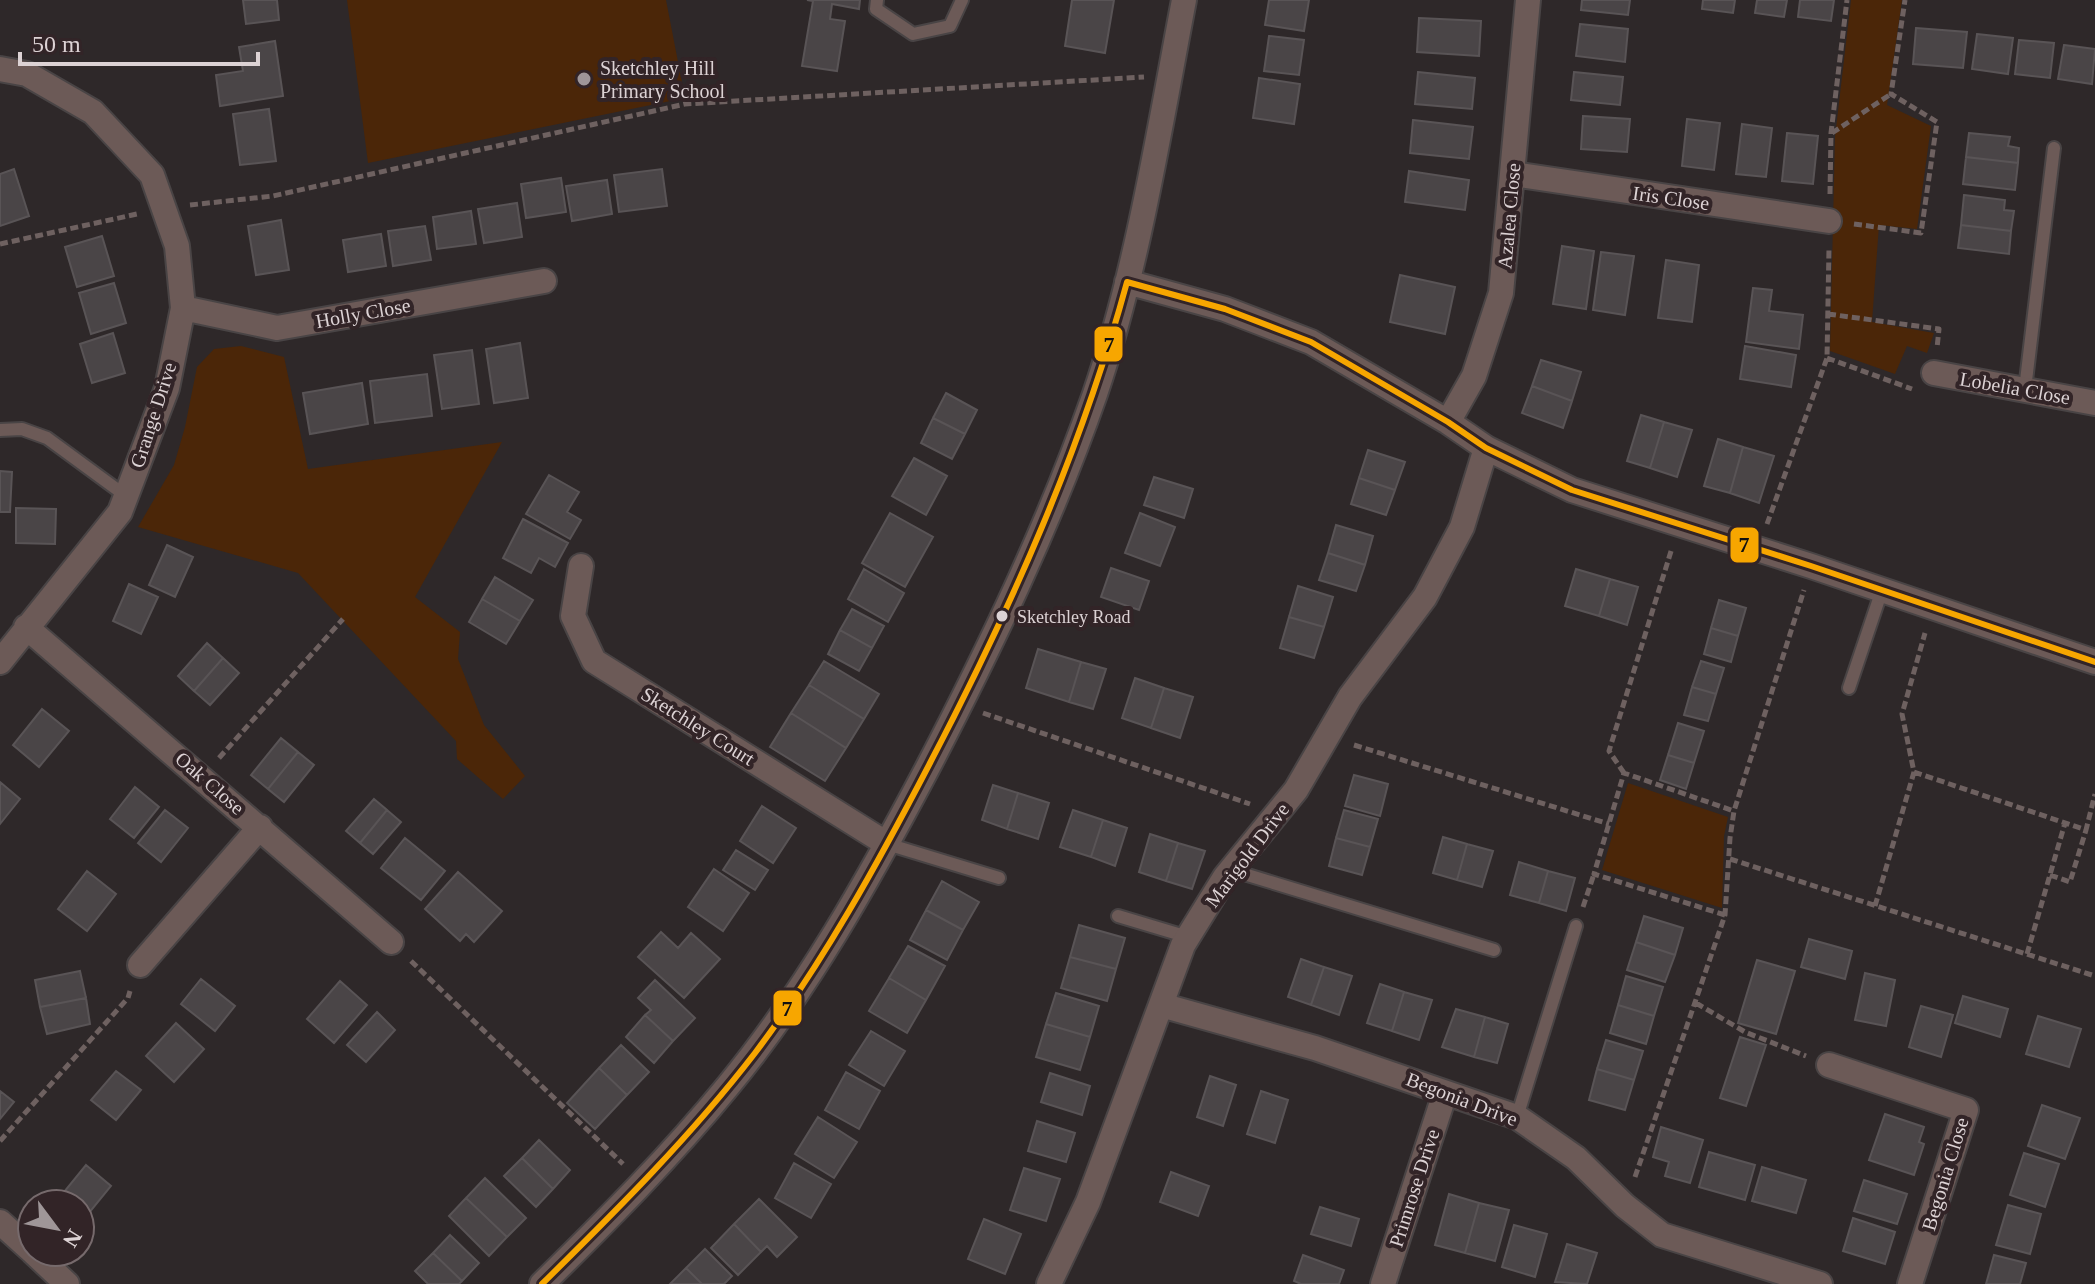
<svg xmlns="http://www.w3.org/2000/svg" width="2095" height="1284" viewBox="0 0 2095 1284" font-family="'Times New Roman',serif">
<rect width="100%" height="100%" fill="#2e2829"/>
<path fill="#4b2608" d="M347,0H666L685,98L368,163Z
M1851,0H1902L1887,105L1931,126L1917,229L1879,225L1872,322L1934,333L1927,353L1907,346L1895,374L1830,351L1835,137Z
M241,346L284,357L308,469L502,442L415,597L460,632L458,659L484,725L525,776L503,799L457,759L456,741L298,573L138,527L174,465L185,427L197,367L214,349Z
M1628,783L1728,817L1724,836L1722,908L1602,870Z"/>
<path fill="#4a4547" stroke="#595456" stroke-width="2" d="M243,0H277L279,20L246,24Z
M807,0H860L859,9L832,4L830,19L845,21L837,71L802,66L813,1Z
M1072,0H1114L1105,53L1065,46Z
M1269,0H1309L1304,31L1265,25Z
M1582,0H1630L1628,15L1581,10Z
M1703,0H1735L1733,13L1702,9Z
M1757,0H1787L1784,17L1755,13Z
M1800,0H1834L1831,21L1798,17Z
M1419,18L1481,21L1479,56L1417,52Z
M1580,24L1628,29L1625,62L1576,56Z
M1916,28L1967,32L1963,68L1913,64Z
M1977,34L2013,38L2008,74L1972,69Z
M1269,36L1304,40L1299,75L1264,71Z
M2019,40L2054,43L2050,78L2015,74Z
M275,41L283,96L220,106L216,75L243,71L239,47Z
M2064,45L2095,49L2092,84L2058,79Z
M1418,72L1475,78L1472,109L1415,104Z
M1574,72L1623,77L1620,105L1571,100Z
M1259,78L1300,84L1294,124L1253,118Z
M269,109L276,161L240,165L233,114Z
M1583,116L1630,119L1627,152L1581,149Z
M1687,119L1720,123L1714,170L1682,166Z
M1413,120L1473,127L1469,159L1410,153Z
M1742,124L1772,128L1766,177L1736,174Z
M1787,133L1818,136L1813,184L1782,181Z
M1969,133L2010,137L2008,146L2019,148L2018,163L1966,157Z
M1966,157L2018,163L2015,190L1963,184Z
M14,169L29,216L0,226V174Z
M662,169L667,206L619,212L614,175Z
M1409,171L1469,180L1465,210L1405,202Z
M561,178L566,212L526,218L521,184Z
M607,180L612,214L572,221L566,186Z
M1964,195L2005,200L2004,210L2014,211L2011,231L1961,225Z
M517,203L522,237L484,243L478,209Z
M471,211L476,244L437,249L433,217Z
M281,220L289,270L256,275L248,226Z
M1961,225L2011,231L2009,254L1958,248Z
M425,226L431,260L393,266L388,231Z
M381,234L386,266L348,272L343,240Z
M102,236L114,276L77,287L65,247Z
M1562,246L1594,251L1586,309L1553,304Z
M1601,252L1634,256L1625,315L1593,310Z
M1666,260L1699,265L1692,322L1658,318Z
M1400,275L1455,287L1445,334L1390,322Z
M114,283L126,323L91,334L79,293Z
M1753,288L1772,290L1769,311L1803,315L1799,349L1746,342Z
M113,333L125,373L92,383L80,344Z
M520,343L528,398L494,403L486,349Z
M1745,346L1796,355L1791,387L1740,379Z
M472,350L479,404L442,409L434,355Z
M1541,360L1581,372L1572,401L1532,386Z
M427,374L432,416L375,423L370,381Z
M362,383L368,424L310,434L303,393Z
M1532,386L1572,401L1563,428L1522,413Z
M946,393L977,410L965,434L933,418Z
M1641,415L1664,422L1650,468L1627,461Z
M933,418L965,434L952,459L921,443Z
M1664,422L1692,430L1677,477L1650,468Z
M1718,439L1743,447L1730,493L1704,486Z
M1743,447L1774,456L1759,503L1730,493Z
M1368,450L1405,462L1395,490L1359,478Z
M914,458L947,476L926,515L892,496Z
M0,471L12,472L10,512H0Z
M549,475L579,492L567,512L581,520L570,539L526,514Z
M1154,477L1193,489L1184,518L1144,505Z
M1359,478L1395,490L1386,515L1351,504Z
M16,508L56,509L55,544L16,543Z
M890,513L933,537L905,587L862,563Z
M1140,513L1175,527L1160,566L1125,553Z
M523,519L568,543L555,567L539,558L531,573L503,558Z
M1336,525L1373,536L1365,565L1328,553Z
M167,545L193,557L175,597L149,585Z
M1328,553L1365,565L1356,591L1319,580Z
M1111,568L1149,581L1139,610L1101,597Z
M864,569L904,593L888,622L848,599Z
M1576,569L1610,579L1599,616L1565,606Z
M495,577L533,600L520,621L482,599Z
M1610,579L1638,587L1627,625L1599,616Z
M129,584L158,597L141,634L113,621Z
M1298,586L1333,597L1324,627L1289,617Z
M482,599L520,621L506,644L469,622Z
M1719,600L1746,608L1738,636L1711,628Z
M852,609L884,626L872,648L840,630Z
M1289,617L1324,627L1314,658L1280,648Z
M1711,628L1738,636L1731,662L1704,654Z
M840,630L872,648L859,671L828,654Z
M207,643L223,658L194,691L178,676Z
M1038,649L1081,662L1069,702L1026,688Z
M223,658L239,673L210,705L194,691Z
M824,661L879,694L864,719L809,685Z
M1701,661L1724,668L1716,694L1692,687Z
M1081,662L1106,669L1093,709L1069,702Z
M1135,678L1164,688L1151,728L1122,718Z
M809,685L864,719L846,748L791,713Z
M1692,687L1716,694L1708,721L1684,715Z
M1164,688L1193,697L1180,738L1151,728Z
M42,709L69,731L39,767L13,745Z
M791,713L846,748L825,781L770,747Z
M1678,723L1704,731L1694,763L1668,755Z
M281,738L298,752L268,789L251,775Z
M298,752L314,765L284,802L268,789Z
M1668,755L1694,763L1686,789L1660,780Z
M1354,775L1388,784L1380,816L1345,806Z
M0,782L20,799L0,824Z
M993,785L1018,793L1007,829L982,820Z
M135,787L159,807L134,838L110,819Z
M1018,793L1049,803L1038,839L1007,829Z
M374,799L387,810L360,843L346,831Z
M762,806L796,828L773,863L740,841Z
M165,810L188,828L161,862L138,843Z
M387,810L401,822L373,854L360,843Z
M1073,810L1103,820L1091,857L1060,847Z
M1344,810L1378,819L1370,847L1336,838Z
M1103,820L1127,828L1115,866L1091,857Z
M1150,834L1178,843L1166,881L1139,872Z
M1443,837L1467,844L1457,880L1433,873Z
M405,838L445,871L421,900L381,868Z
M1336,838L1370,847L1362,875L1329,866Z
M1178,843L1205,851L1192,889L1166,881Z
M1467,844L1493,851L1482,887L1457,880Z
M736,850L768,870L755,890L723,870Z
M1519,862L1548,871L1539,903L1510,895Z
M714,869L749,893L723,931L688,907Z
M87,871L116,894L87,931L58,909Z
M1548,871L1575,878L1566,911L1539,903Z
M458,872L502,911L474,942L466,934L460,941L425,909Z
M942,881L979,902L963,930L926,910Z
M926,910L963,930L947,960L910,940Z
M1644,916L1683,928L1675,955L1636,942Z
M1079,925L1125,938L1116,969L1070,957Z
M661,932L678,948L691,933L720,959L684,998L638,957Z
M1809,939L1852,951L1845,979L1801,967Z
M1636,942L1675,955L1665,982L1627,970Z
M908,946L945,966L926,1000L889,978Z
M1070,957L1116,969L1107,1001L1061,988Z
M1301,959L1324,967L1311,1005L1288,997Z
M1757,960L1795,971L1776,1034L1738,1023Z
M1324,967L1352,976L1339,1015L1311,1005Z
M80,971L86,998L40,1007L35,980Z
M1865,973L1895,980L1886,1026L1855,1020Z
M1626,976L1663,987L1654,1016L1618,1005Z
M889,978L926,1000L907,1033L869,1011Z
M201,979L235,1006L215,1031L181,1004Z
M655,980L695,1018L673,1041L645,1015L651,1010L638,998Z
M340,981L367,1005L334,1043L307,1019Z
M1380,984L1404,992L1392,1031L1367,1023Z
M1404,992L1432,1000L1419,1040L1392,1031Z
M1056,993L1099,1006L1090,1037L1046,1024Z
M1963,996L2008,1009L2000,1037L1955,1023Z
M86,998L90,1024L47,1034L40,1007Z
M1618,1005L1654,1016L1646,1044L1610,1033Z
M1921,1006L1953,1015L1941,1057L1909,1047Z
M1456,1009L1485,1017L1474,1057L1442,1047Z
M377,1012L395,1030L366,1062L347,1045Z
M645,1015L673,1041L654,1063L626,1037Z
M2038,1016L2081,1029L2069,1067L2026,1054Z
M1485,1017L1508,1024L1497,1063L1474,1057Z
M176,1023L204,1049L174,1082L146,1056Z
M1046,1024L1090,1037L1080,1070L1036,1057Z
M871,1031L905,1051L884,1086L849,1065Z
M1740,1037L1766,1045L1746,1106L1720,1098Z
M1606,1040L1643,1051L1634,1080L1597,1069Z
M621,1045L649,1072L627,1095L599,1068Z
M599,1068L627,1095L595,1129L567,1103Z
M1597,1069L1634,1080L1625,1110L1589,1100Z
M116,1071L141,1090L116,1120L91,1100Z
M846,1072L880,1091L859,1129L825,1110Z
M1050,1073L1090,1086L1082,1115L1041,1102Z
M1210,1076L1236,1085L1223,1126L1197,1117Z
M0,1091L14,1102L0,1119Z
M1261,1091L1288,1100L1275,1143L1247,1134Z
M2042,1105L2080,1118L2065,1159L2028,1146Z
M1885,1114L1924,1127L1919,1142L1924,1144L1914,1175L1869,1160Z
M818,1117L857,1142L834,1178L795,1154Z
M1037,1121L1075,1133L1066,1162L1028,1151Z
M1661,1127L1703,1140L1690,1183L1665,1176L1669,1162L1653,1157Z
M539,1140L570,1170L553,1189L522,1158Z
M1709,1152L1755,1165L1745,1200L1699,1187Z
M2024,1153L2059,1164L2045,1207L2010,1195Z
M522,1158L553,1189L536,1207L504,1176Z
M794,1163L831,1184L811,1218L775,1198Z
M86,1165L111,1186L80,1224V1204L55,1203Z
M1762,1167L1806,1180L1796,1213L1752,1201Z
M1024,1168L1060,1179L1046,1221L1010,1210Z
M1171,1172L1209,1186L1198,1216L1160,1202Z
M485,1178L526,1218L507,1237L466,1198Z
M1864,1180L1907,1194L1897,1224L1854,1211Z
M1449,1194L1479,1203L1465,1253L1435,1245Z
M466,1198L507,1237L489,1256L449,1216Z
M759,1199L797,1237L777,1257L767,1246L761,1252L734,1224Z
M1479,1203L1509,1210L1495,1261L1465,1253Z
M2008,1205L2041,1214L2030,1254L1996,1245Z
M1320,1207L1359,1219L1351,1246L1311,1234Z
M1853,1218L1895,1232L1885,1264L1843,1251Z
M984,1219L1021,1234L1005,1274L968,1259Z
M734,1224L761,1252L738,1275L711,1248Z
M1514,1225L1547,1234L1535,1277L1502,1267Z
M450,1235L479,1263L462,1281L433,1253Z
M1567,1244L1597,1253L1587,1284L1555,1282Z
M705,1249L732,1276L724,1284H702L686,1268Z
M433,1253L462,1281L459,1284H428L415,1271Z
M1303,1255L1344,1270L1339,1284H1301L1294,1281Z
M1994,1255L2026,1263L2020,1284H1986Z
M686,1268L702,1284H670Z"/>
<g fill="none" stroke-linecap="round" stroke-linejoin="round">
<g stroke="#494445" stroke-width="16">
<path id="service" d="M877,0L876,9L913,34L950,26L962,0
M2025,389L2054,148
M0,430L22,429L47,438L126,496
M1849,688L1882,590
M887,844L999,878
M1231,870L1494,950
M1118,916L1188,937
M1517,1117L1576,926"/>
</g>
<g stroke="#494445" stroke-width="28">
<path id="minor" d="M0,69L27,74L93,112L152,175L177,246L183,308L167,388L120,512L0,662
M1513,174L1829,221
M1127,282L1225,309L1311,342L1448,422L1486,448L1572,490L1811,566L2095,662
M183,308L277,328L544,281
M1934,373L2095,403
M1448,422L1474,376L1501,293L1528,0
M581,566L573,616L594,661L887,844
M26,627L391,942
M140,965L260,827
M1161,1005L1315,1048L1517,1117L1576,1158L1625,1206L1662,1235L1820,1284
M1829,1065L1966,1110L1910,1284
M0,1222L32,1251
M33,1252L67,1284
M542,1284C607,1220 670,1157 728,1086C807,990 869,879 927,769C990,648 1050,523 1095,394C1138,267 1159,131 1184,0
M1049,1284L1088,1202L1183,945L1225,877L1296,790L1350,697L1425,597L1462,527L1486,448
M1383,1284L1445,1093"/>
</g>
<path stroke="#6e6160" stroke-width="5" stroke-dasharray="8 4" stroke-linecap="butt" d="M1832,133L1891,94
M1830,194L1831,133L1847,0
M190,205L273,196L685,104L1144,77
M1854,224L1921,233L1937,122L1891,94L1905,0
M0,244L137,214
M1828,314L1939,329L1937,348
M1827,358L1912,389
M1767,524L1827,358L1829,248
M983,713L1250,804
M1354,745L1609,824
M219,758L343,619
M1914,772L2086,830L2095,794
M1624,773L1609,751L1672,548
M1730,859L2095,976
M2050,875L2070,882L2086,830
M1875,906L1914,772L1902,714L1925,633
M1583,907L1594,874
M1725,915L1594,874L1624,773L1734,811
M2027,954L2065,823
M411,961L623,1164
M1696,1003L1745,1032L1806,1056
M0,1141L128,998L130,991
M1635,1177L1725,915L1730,838L1734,811L1804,590"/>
<use href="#service" stroke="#6c5a57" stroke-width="12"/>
<use href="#minor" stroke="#6c5a57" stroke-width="24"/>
<g stroke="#322427" stroke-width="12">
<path id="bus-1" d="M542,1284C617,1210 691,1136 755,1053C823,963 878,863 930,763C1011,608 1081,451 1127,282L1225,309L1311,342L1448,422L1486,448L1572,490L1811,566L2095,662"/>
</g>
<use href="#bus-1" stroke="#f7a600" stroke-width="6"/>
</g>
<circle fill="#9f9698" stroke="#322427" stroke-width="3" cx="584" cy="79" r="8"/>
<circle fill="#dcd2d4" stroke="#322427" stroke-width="3" cx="1002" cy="616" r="7"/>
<g text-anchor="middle" stroke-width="8" stroke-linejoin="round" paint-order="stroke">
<g font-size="18" fill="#dcd2d4" stroke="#322427" text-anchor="start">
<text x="1017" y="623">Sketchley Road</text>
</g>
<g font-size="20" fill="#dcd2d4" stroke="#322427" text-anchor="start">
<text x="600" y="75">Sketchley Hill<tspan x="600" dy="23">Primary School</tspan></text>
</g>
<g font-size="20" fill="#dcd2d4" stroke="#322427">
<text transform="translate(1671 198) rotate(8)" y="7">Iris Close</text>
<text transform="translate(1509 216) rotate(-85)" y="7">Azalea Close</text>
<text transform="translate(363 313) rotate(-10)" y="7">Holly Close</text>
<text transform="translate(2015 388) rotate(10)" y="7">Lobelia Close</text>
<text transform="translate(153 415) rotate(-72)" y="7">Grange Drive</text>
<text transform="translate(698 726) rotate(32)" y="7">Sketchley Court</text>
<text transform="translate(210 783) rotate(41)" y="7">Oak Close</text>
<text transform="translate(1247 855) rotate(-53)" y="7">Marigold Drive</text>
<text transform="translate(1462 1099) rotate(21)" y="7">Begonia Drive</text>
<text transform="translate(1945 1174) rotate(-73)" y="7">Begonia Close</text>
<text transform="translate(1414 1188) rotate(-72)" y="7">Primrose Drive</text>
</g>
</g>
<g stroke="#322427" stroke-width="3">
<rect x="1093" y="325" width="31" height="38" rx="8" fill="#f7a600"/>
<rect x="1729" y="526" width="31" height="38" rx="8" fill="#f7a600"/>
<rect x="772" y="989" width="31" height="38" rx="8" fill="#f7a600"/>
</g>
<g font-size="22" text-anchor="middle" font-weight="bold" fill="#111">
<text x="1109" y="352">7</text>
<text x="1744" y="552">7</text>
<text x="787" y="1016">7</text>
</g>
<g transform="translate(56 1228) rotate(122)"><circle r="38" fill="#322427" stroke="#766a6c" stroke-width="2"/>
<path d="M0-6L14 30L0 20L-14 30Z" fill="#9f9698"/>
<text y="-12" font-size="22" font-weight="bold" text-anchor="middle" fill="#dcd2d4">N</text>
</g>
<path d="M20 52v12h238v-12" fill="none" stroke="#dcd2d4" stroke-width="4"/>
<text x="32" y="52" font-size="24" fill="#dcd2d4" stroke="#322427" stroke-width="6" paint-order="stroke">50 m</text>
</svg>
